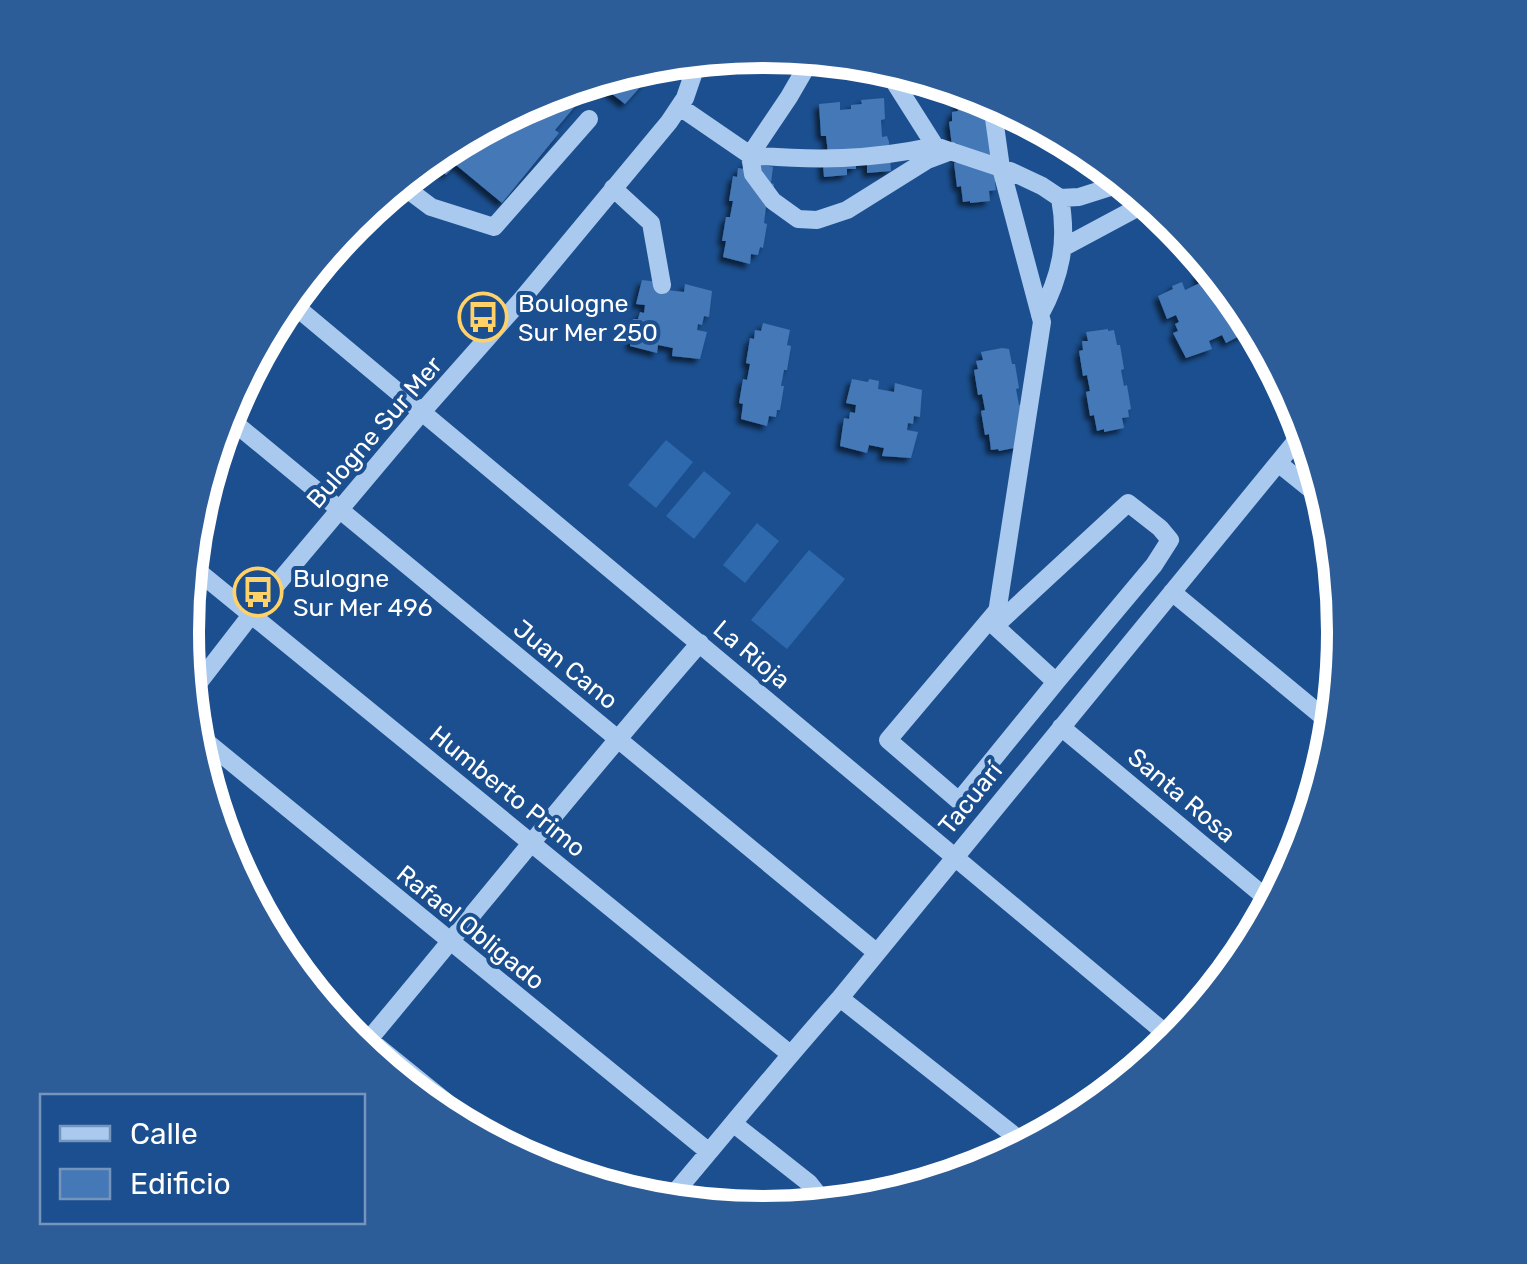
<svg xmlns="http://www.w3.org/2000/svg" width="1527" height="1264" viewBox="0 0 1527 1264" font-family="Rubik,sans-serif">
<defs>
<filter id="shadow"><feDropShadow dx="-4.5" dy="4.5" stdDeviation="2.5" flood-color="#0009"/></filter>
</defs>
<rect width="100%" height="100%" fill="#1b4f8f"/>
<path fill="#2e69ad" d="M666,440L693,462L656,508L628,485Z
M704,471L731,493L694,539L666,516Z
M757,523L779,541L745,583L723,565Z
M809,550L845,579L787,649L751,620Z"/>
<path fill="#4478b7" filter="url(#shadow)" d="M647,73L650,76L625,104L598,83Z
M594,84L555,130L559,133L502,203L456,165L446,175L434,165L541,94Z
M884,98L885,119L881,120L882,137L887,136L889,142L891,171L867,173V164H856V169H847V175L824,177L822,153H828L826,136H821L819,104L840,102V110L851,109V105L862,104L861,100Z
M978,101L985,102L998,182H995L996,190L989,191L990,201L970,203V201L963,202L961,186L957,187L954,163L958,162L952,146L949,122L952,121V112L958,111L957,103Z
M746,161L773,167L771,183L774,184L769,208L766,207L764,223L767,224L763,248L760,247L758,255L751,254L750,264L723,257L726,241H722L726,217H730L733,201H729L733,176L737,177L738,168L744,169Z
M1206,271L1207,273L1210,272L1249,331L1226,343L1222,335L1209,341L1212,349L1186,358L1173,333L1178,331L1175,324L1179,322L1176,315L1167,319L1158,296L1173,289L1172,286L1182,282L1185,290L1200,283L1197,275Z
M642,280L658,282L667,290L684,292L685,284L712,291L709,317L704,316L702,325L698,324L697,330L707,332L700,359L672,356L673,348L658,345L657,353L630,346L633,319H638L640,312L644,313L645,305L636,304Z
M763,323L790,330L787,345L791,346L787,370H784L781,386H784L780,410H777L776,417L769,416L767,426L741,419L743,404L739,403L743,379L747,380L750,364L746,363L750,338L754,339L755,330L761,331Z
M1108,329V331L1114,330L1117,345H1120L1124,369L1121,370L1124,386L1127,385L1131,409L1128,410L1129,417L1122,418L1124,428L1104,432V429L1097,431L1094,415L1090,416L1086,392L1090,391L1087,375L1083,376L1079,351L1083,350L1082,341H1088L1086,332Z
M1002,348L1009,349L1012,364H1015L1019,388L1016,389L1019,405L1022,404L1019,447L999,451L998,449L991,450L989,434L985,435L981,411L985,410L982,394L978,395L974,370L978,369L976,361L983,360L981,352Z
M852,379L868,382L869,379L879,381L878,389L894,392L895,383L922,390L920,417L914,416L913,424L908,423L907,430L918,432L911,458L882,456L884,448L869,445L867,453L840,446L844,418L849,419L850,412L855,413L856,405L846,403Z"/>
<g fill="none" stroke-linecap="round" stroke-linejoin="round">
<path stroke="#a9c9ee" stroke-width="18" d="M890,75L935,146L1010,171L1042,186L1060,198L1079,197L1120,184
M991,97L1001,168L1042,322L995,626L1128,503L1160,528L1170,540L1154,565L1056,682L995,626
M680,107L750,155L789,97L811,59
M935,146C870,160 816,161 750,155L753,174L773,201L798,219L817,220L847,210L927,160L951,151
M403,186L431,207L494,227L589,119
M613,188L651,223L662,285
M1064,247L1148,202
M295,306L1176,1042
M1040,315C1061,276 1068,242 1060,198
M225,415L876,952
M1278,463L1319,496
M194,568L790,1054
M1172,592L1328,721
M996,612L888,740L959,801L1056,682
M193,690L251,615L421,413L522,299L669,122L685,98L697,63
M1061,727L1270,901
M203,739L709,1152
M840,998L1025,1144
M325,1004L477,1127
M361,1049C474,914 584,776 700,643
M734,1124L809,1183L824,1202
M672,1196C728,1130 782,1063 840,998L1305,430"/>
</g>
<defs>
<g id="bus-ring" transform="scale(2.5)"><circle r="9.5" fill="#1b4f8f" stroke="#ffd166" stroke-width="1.5"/><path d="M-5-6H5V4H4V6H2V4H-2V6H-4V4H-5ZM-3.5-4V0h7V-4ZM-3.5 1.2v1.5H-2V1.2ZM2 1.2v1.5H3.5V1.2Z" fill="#ffd166"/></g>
</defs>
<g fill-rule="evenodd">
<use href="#bus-ring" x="483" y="317"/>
<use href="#bus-ring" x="258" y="592"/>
</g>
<g text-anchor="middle" stroke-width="8" stroke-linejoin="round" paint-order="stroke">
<g font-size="25" fill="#fff" stroke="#1b4f8f" text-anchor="start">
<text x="518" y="312">Boulogne<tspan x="518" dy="29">Sur Mer 250</tspan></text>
<text x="293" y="587">Bulogne<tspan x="293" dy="29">Sur Mer 496</tspan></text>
</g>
<g font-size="25" fill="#fff" stroke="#1b4f8f">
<text transform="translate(374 432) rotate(-49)" y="9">Bulogne Sur Mer</text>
<text transform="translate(752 654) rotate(40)" y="9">La Rioja</text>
<text transform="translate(566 664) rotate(39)" y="9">Juan Cano</text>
<text transform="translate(508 791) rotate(39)" y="9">Humberto Primo</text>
<text transform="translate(1182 795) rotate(40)" y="9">Santa Rosa</text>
<text transform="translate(970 798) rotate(-51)" y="9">Tacuarí</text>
<text transform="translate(471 927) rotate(39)" y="9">Rafael Obligado</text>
</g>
</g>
<path d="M0 0H1527V1264H0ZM199 632a564 564 0 1 1 1128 0a564 564 0 1 1-1128 0Z" fill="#2d5d98" fill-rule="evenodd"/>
<path fill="none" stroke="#fff" stroke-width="12" d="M199 632a564 564 0 1 1 1128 0a564 564 0 1 1-1128 0Z"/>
<rect x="40" y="1094" width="325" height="130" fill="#1b4f8f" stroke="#7695bc" stroke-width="2.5"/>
<rect x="60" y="1126" width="50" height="15" fill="#a9c9ee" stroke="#7695bc" stroke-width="2.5"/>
<text x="130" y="1144" font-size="30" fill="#ffffff">Calle</text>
<rect x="60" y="1169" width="50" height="30" fill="#4478b7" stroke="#7695bc" stroke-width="2.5"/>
<text x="130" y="1194" font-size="30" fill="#ffffff">Edificio</text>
</svg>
